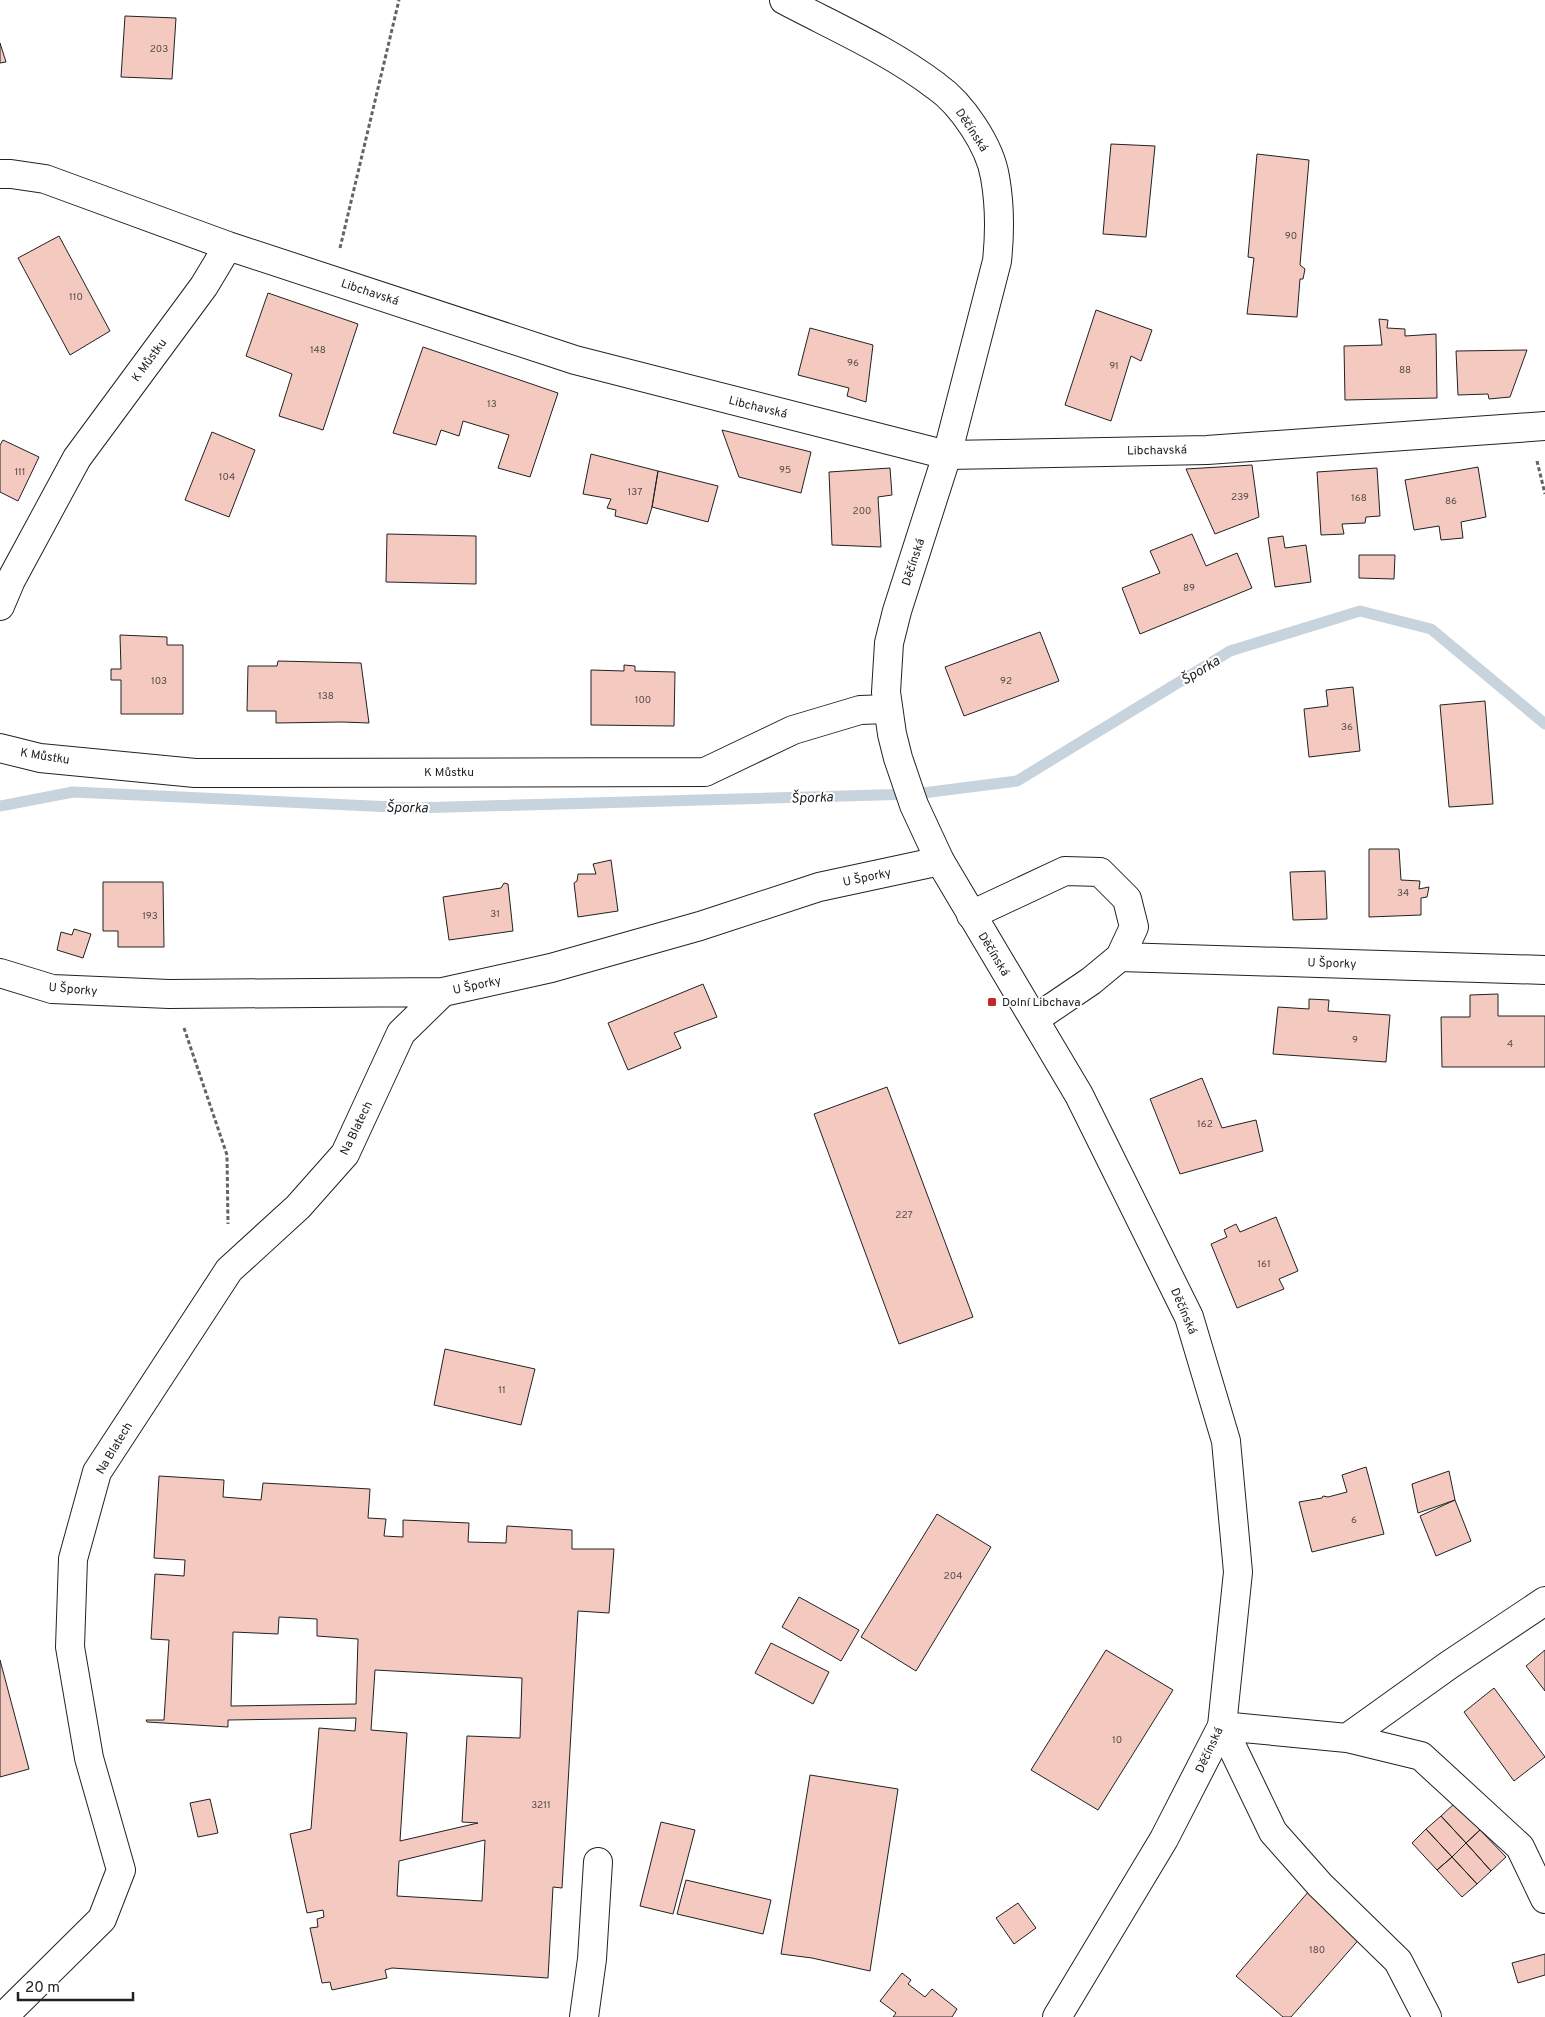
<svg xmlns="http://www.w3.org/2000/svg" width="1545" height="2017" viewBox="0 0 1545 2017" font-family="Overpass,sans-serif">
<rect width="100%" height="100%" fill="#fff"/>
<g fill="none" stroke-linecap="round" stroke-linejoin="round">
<path stroke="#c7d3dd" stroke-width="11" d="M0,806L73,792L414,808L915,794L1017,781L1230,651L1360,611L1431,629L1545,724"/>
</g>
<path fill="#f3c9c0" stroke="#222" fill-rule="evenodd" d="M125,16L176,18L172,79L121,77Z
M0,43L6,62L0,63Z
M1111,144L1155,146L1146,237L1103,234Z
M1257,154L1309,160L1300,265L1305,269L1303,279H1300L1297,317L1247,314L1254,258L1248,257Z
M59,236L110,331L70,355L18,258Z
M268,293L358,324L323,430L279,416L292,374L246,356Z
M1096,310L1152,330L1141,361L1131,356L1111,421L1065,405Z
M1379,319L1388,320L1387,328L1405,329V336L1436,334L1437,398L1345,400L1344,346L1382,345Z
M810,328L873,345L866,402L847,396L849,388L798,375Z
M423,347L558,393L530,477L498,468L509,435L463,421L459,436L441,430L436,445L393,433Z
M1527,350L1510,397L1489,399L1488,394L1458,395L1456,351Z
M722,430L811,452L801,493L739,477Z
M212,432L255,450L229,517L185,500Z
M3,440L39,457L18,501L0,492V445Z
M591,454L658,471L652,507L647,524L615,516L616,510L607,508L611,499L583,494Z
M1252,465L1259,517L1215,534L1186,469Z
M1478,467L1486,517L1461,522L1463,538L1441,540L1439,526L1414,530L1405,480Z
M890,468L892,495L878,497L881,547L832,545L829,472Z
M1377,468L1380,516L1366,517L1365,523L1342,524L1344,534L1321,535L1317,472Z
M658,471L718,486L708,522L652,507Z
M387,534L476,536V584L386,582Z
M1192,534L1206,566L1237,553L1252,588L1140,634L1122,588L1160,573L1150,551Z
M1283,536L1285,548L1306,545L1311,582L1275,587L1268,538Z
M1359,555H1395L1394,579L1359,578Z
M1040,632L1059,681L964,716L945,667Z
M120,635L167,637V645H183V714H121V680H111V669H121Z
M278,661L361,663L369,723L342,722L276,723V711H247L248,666H277Z
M624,665L635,666V671L675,672L674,726L591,725V670L624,671Z
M1353,687L1360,751L1309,757L1304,709L1328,706L1326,690Z
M1485,701L1493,804L1449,807L1440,705Z
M1369,849H1399L1401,880L1420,881L1419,889L1429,887L1427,897L1421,898V915L1369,917Z
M611,860L618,911L578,917L574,883L577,881L578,874H596L593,864Z
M1325,871L1327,919L1293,920L1290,872Z
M103,882H163L164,947H118V931H103Z
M504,883L508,884L513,931L449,940L443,897L501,888Z
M74,929L91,934L83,958L57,950L61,932L72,935Z
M703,984L717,1017L674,1033L681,1048L628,1070L608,1023Z
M1498,994V1016H1545V1067H1442L1441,1017H1470V995Z
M1309,999L1329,1000L1328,1011L1390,1015L1386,1062L1273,1054L1278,1007L1309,1009Z
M1202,1078L1222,1128L1256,1120L1263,1151L1180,1174L1150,1099Z
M887,1087L973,1317L899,1344L814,1114Z
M1276,1217L1298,1271L1279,1279L1284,1289L1237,1308L1211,1244L1227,1237L1224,1230L1236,1224L1240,1232Z
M445,1349L535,1369L521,1425L434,1405Z
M1366,1467L1384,1534L1312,1552L1299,1502L1322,1498L1323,1496L1328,1497L1347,1492L1342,1475Z
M1449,1471L1455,1500L1418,1513L1412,1484Z
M159,1476L224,1480L223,1497L261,1500L263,1483L370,1489L368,1518L386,1519L384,1536L403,1537V1520L469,1523L468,1542L506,1543L507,1526L572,1530V1549H614L609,1613L578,1611L562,1888L553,1887L548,1978L392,1968L385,1970L387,1978L332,1990L330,1982L322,1983L310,1928L318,1927L317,1919L324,1917L323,1910L307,1913L290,1834L311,1829L319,1728L355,1731L356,1718L228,1720V1727L147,1722L146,1720H164L169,1640L151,1639L155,1574L184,1576L185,1560L154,1558ZM279,1617L317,1619V1636L358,1639L356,1704L231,1706L233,1632L278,1634ZM375,1670L522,1678L520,1738L467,1736L462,1822L478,1823L400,1841L407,1733L371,1730ZM485,1840L482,1901L397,1896L399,1861Z
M1455,1500L1471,1541L1436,1556L1420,1516Z
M937,1514L991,1547L916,1671L861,1637Z
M799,1597L859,1630L841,1661L782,1627Z
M771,1643L829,1672L813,1704L755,1673Z
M1106,1650L1173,1690L1098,1810L1031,1770Z
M1545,1650V1691L1526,1666Z
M0,1660L29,1769L0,1777Z
M1494,1688L1545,1757L1514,1781L1464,1712Z
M810,1775L898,1789L870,1971L812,1958L781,1954Z
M210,1799L218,1833L198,1837L190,1803Z
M1455,1803L1480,1830L1466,1843L1441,1816Z
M1441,1816L1466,1843L1452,1857L1426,1829Z
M661,1822L695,1830L673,1914L640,1906Z
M1426,1829L1452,1857L1437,1870L1412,1843Z
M1480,1830L1506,1857L1491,1871L1466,1843Z
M1466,1843L1491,1871L1477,1884L1452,1857Z
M1452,1857L1477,1884L1462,1897L1437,1870Z
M686,1880L771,1900L763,1934L677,1914Z
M1309,1891L1362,1936L1291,2017H1283L1236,1976Z
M1018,1903L1036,1928L1014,1944L996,1918Z
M1545,1954V1975L1518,1983L1512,1963Z
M902,1973L911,1980L908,1984L925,1997L932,1989L957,2009L952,2017H893L896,2013L880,2001Z"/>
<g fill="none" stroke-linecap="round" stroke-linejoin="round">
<g stroke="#222" stroke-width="30">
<path id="minor" d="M0,174H11L45,179L228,246L575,360L947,455L1207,450L1545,426
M0,606L11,580L77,458L204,286L228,246
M0,748L40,758L195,773L705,772L793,730L860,710L888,709
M971,915L1065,871L1100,872L1127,899L1134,927L1120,957L1091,981L1035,1019
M1120,957L1545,970
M0,973L52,989L169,994L443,992L551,968L700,926L819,887L940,861
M1222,1726L1347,1738L1449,1665L1545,1601
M1222,1726L1273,1832L1320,1885L1398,1961L1427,2017
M1347,1738L1421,1756L1520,1847L1545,1899
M3,2017L102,1919L121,1870L89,1758L70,1647L73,1559L97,1472L229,1270L298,1207L345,1154L401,1033L443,992
M584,2017L592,1959L598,1862"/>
</g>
<g stroke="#222" stroke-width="30">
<path id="major" d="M784,0C835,27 890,51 936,86C962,104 990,146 995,177C1000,205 1000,233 997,261L947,455L897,611L889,643L886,692L892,734L898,758L914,805L940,861L1079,1095L1189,1317L1226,1441L1238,1572L1222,1726L1164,1839L1057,2017"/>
</g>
<path stroke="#646464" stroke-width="3" stroke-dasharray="4 2.5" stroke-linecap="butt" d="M340,248L399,0
M1537,461L1545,494
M184,1028L227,1155L228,1224"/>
<use href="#minor" stroke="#fff" stroke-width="28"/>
<use href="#major" stroke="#fff" stroke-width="28"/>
</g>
<rect fill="#c62828" stroke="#fff" stroke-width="2" x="987" y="997" width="10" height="10" rx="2.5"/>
<g text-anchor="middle" stroke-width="4" stroke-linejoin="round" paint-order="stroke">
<g font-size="10" fill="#564c4a">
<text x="159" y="52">203</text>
<text x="1291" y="239">90</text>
<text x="76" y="300">110</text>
<text x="318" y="353">148</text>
<text x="853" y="366">96</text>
<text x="1114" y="369">91</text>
<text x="1405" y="373">88</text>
<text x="492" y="407">13</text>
<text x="785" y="473">95</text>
<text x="20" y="475">111</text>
<text x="227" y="480">104</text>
<text x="635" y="495">137</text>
<text x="1240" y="500">239</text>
<text x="1359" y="501">168</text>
<text x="1451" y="504">86</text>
<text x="862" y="514">200</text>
<text x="1189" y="591">89</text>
<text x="159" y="684">103</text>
<text x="1006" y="684">92</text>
<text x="326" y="699">138</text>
<text x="643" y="703">100</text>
<text x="1347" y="730">36</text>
<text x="1403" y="896">34</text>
<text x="495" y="917">31</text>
<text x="150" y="919">193</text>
<text x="1355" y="1043">9</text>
<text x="1510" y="1047">4</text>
<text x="1205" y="1127">162</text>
<text x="904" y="1218">227</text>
<text x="1264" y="1267">161</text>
<text x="502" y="1393">11</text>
<text x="1354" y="1523">6</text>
<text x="953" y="1579">204</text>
<text x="1117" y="1743">10</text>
<text x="541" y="1808">3211</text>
<text x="1317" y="1953">180</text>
</g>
<g font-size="12" fill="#222" stroke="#fff">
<text transform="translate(972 130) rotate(57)" y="4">Děčínská</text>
<text transform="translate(370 292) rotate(18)" y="4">Libchavská</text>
<text transform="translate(149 360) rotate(-54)" y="4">K Můstku</text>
<text transform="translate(758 407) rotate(14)" y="4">Libchavská</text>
<text transform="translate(1157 450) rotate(-1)" y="4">Libchavská</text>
<text transform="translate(913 562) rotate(-72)" y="4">Děčínská</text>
<text transform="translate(45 756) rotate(9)" y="4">K Můstku</text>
<text x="449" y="776">K Můstku</text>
<text transform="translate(867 877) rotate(-12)" y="4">U Šporky</text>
<text transform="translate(994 954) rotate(59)" y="4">Děčínská</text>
<text transform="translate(1332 963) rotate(2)" y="4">U Šporky</text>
<text transform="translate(477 985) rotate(-12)" y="4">U Šporky</text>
<text transform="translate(73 989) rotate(5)" y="4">U Šporky</text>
<text transform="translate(356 1128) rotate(-64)" y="4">Na Blatech</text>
<text transform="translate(1184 1311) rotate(67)" y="4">Děčínská</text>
<text transform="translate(114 1448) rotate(-59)" y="4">Na Blatech</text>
<text transform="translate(1209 1750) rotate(-65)" y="4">Děčínská</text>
</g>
<g font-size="12" fill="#222" stroke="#fff" text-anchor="start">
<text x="1002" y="1006">Dolní Libchava</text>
</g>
<g font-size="14" font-style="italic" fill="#222" stroke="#fff">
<text transform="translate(1200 670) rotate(-31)" y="5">Šporka</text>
<text transform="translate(812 797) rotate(-2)" y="5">Šporka</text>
<text transform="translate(407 807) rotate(1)" y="5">Šporka</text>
</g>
</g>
<path d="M18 1992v8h115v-8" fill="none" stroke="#222222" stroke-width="2.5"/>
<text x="25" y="1992" font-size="15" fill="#222222" stroke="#ffffff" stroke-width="4" paint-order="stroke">20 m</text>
</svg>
